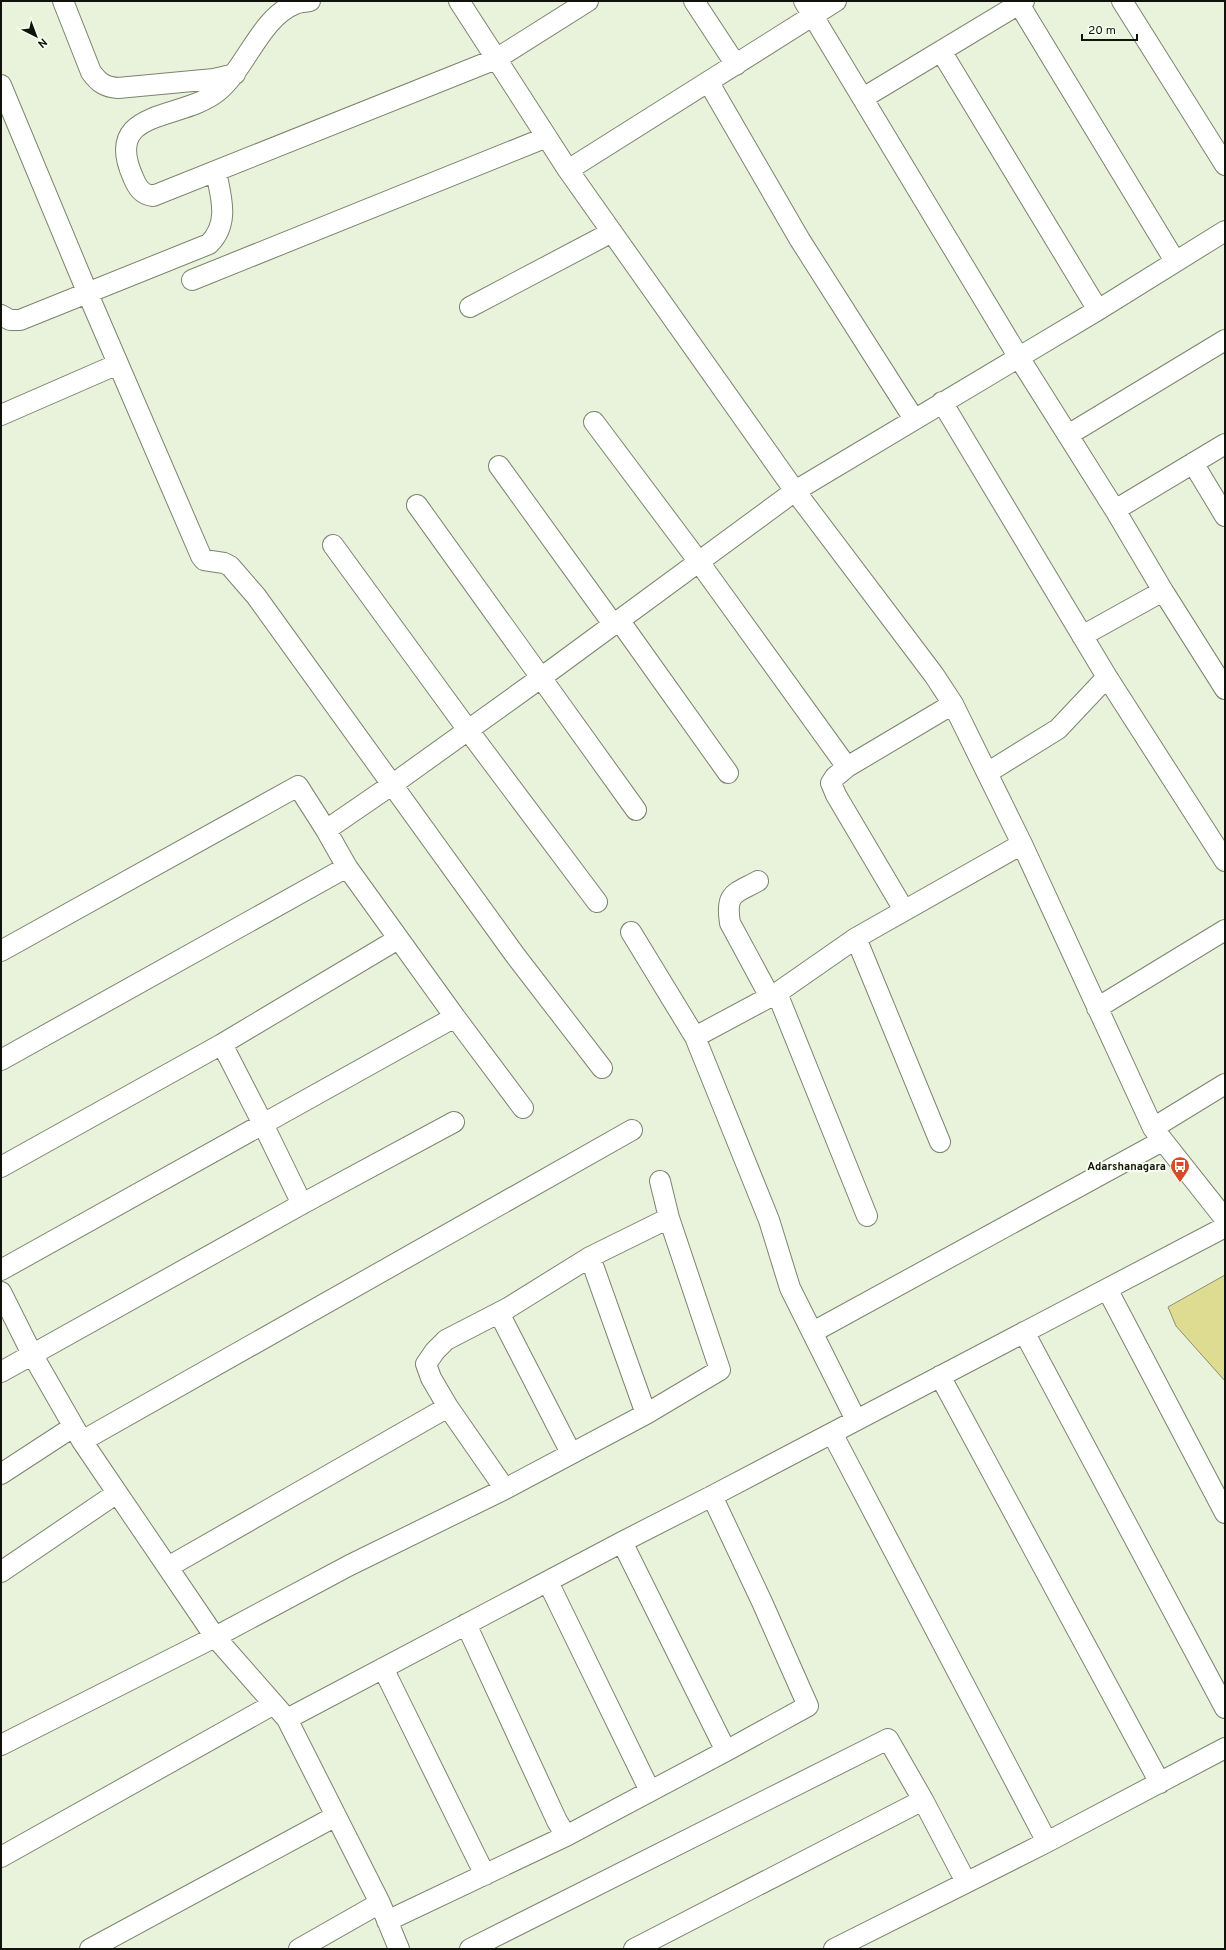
<svg xmlns="http://www.w3.org/2000/svg" width="1226" height="1950" viewBox="0 0 1226 1950" font-family="Overpass,sans-serif">
<rect width="100%" height="100%" fill="#e9f3db"/>
<path fill="#dedc90" stroke="#8f8f78" d="M1225,1275V1381L1176,1326L1168,1307Z"/>
<g fill="none" stroke-linecap="round" stroke-linejoin="round">
<g stroke="#7b846e" stroke-width="22">
<path id="minor" d="M63,1L91,72C99,83 105,87 118,88L214,79L235,74
M310,1C305,2 299,2 295,4C260,18 246,69 217,92C181,121 102,108 133,177C137,187 142,195 153,196L496,59L588,1
M459,1L568,170L795,491L934,675L953,704L1022,844L1153,1128L1225,1219
M694,1L736,65
M804,1L1018,356L1115,510L1163,591L1225,689
M1122,1L1225,165
M1019,4L1175,261
M941,51L1098,310
M709,83L800,240L914,419
M1,85L88,294L201,556L204,560L224,563L230,566L256,596L515,955L602,1068
M863,98L1024,1
M568,170L836,1
M192,280L547,137
M470,307L612,232
M1,315L10,320H20L209,244C230,223 221,197 216,172
M942,402L1107,677L1225,861
M1,415L118,364
M594,422L699,562L847,767
M1068,435L1225,340
M1193,463L1225,516
M499,466L613,624
M417,505L636,810
M1115,510L1225,444
M333,545L468,730L597,902
M619,620L728,773
M1082,636L1163,591
M987,773L1058,729L1107,677
M758,881C735,894 725,892 730,923L770,997
M904,910L836,795L831,783L835,777L847,767L953,704
M631,932L695,1037
M856,938L940,1142
M1,951L298,786L326,830L393,784L542,677L795,491L1098,310L1225,231
M777,993L867,1216
M1097,1008L1225,930
M455,1017L523,1108
M1,1060L347,867
M1153,1128L1225,1084
M1,1167L222,1044
M660,1181L669,1218
M302,1204L263,1124L222,1044L398,939
M590,1257L646,1414
M1,1270L455,1017L347,867L326,830
M1107,1289L1225,1513
M1,1292L32,1354L82,1441L215,1637L287,1719L380,1903L399,1949
M499,1313L571,1453
M813,1332L1162,1141
M1024,1332L1225,1708
M1,1372L302,1204L454,1122
M940,1376L1160,1783
M856,1420L790,1288L769,1220L695,1037L777,993L856,938L1022,844
M832,1433L1047,1842
M82,1441L632,1130
M1,1474L73,1427
M622,1542L726,1751
M168,1567L448,1407L505,1489
M1,1572L117,1493
M548,1582L650,1791
M466,1624L557,1821L566,1836
M383,1668L485,1875
M287,1719L622,1542L712,1496L1225,1227
M1,1745L215,1637L350,1565L505,1489L646,1414L720,1370L669,1218L590,1257L508,1308L446,1340L435,1351L426,1364L431,1378L448,1407
M1,1857L274,1704
M387,1921L566,1836L726,1751L808,1706L762,1602L712,1496
M90,1949L336,1816
M299,1949L380,1903
M470,1949L888,1739L923,1800
M634,1949L923,1800L966,1882
M834,1949L1047,1842L1225,1748"/>
</g>
<use href="#minor" stroke="#fff" stroke-width="20"/>
</g>
<defs>
<g id="bus-pin" transform="scale(1)"><path d="M0 17L-7.5 6A9.5 9.5 0 1 1 7.5 6Z" fill="#d54b2b" stroke="#f9fff0"/><path d="M-5-6H5V4H4V6H2V4H-2V6H-4V4H-5ZM-3.5-4V0h7V-4ZM-3.5 1.2v1.5H-2V1.2ZM2 1.2v1.5H3.5V1.2Z" fill="#fff"/></g>
</defs>
<g fill-rule="evenodd">
<use href="#bus-pin" x="1180" y="1166"/>
</g>
<g text-anchor="middle" stroke-width="4" stroke-linejoin="round" paint-order="stroke">
<g font-size="11" font-weight="bold" fill="#10130b" stroke="#f9fff0" text-anchor="end">
<text x="1166" y="1170">Adarshanagara</text>
</g>
</g>
<rect width="1226" height="1950" fill="none" stroke="#10130b" stroke-width="4"/>
<g transform="translate(36 36) rotate(138)" stroke="#f9fff0" stroke-width="3" paint-order="stroke">
<path d="M0-3L7 15L0 10L-7 15Z" fill="#10130b"/>
<text y="-6" font-size="11" font-weight="bold" text-anchor="middle" fill="#10130b">N</text>
</g>
<path d="M1082 34v6h55v-6" fill="none" stroke="#10130b" stroke-width="2"/>
<text x="1088" y="34" font-size="12" fill="#10130b" stroke="#f9fff0" stroke-width="3" paint-order="stroke">20 m</text>
</svg>
